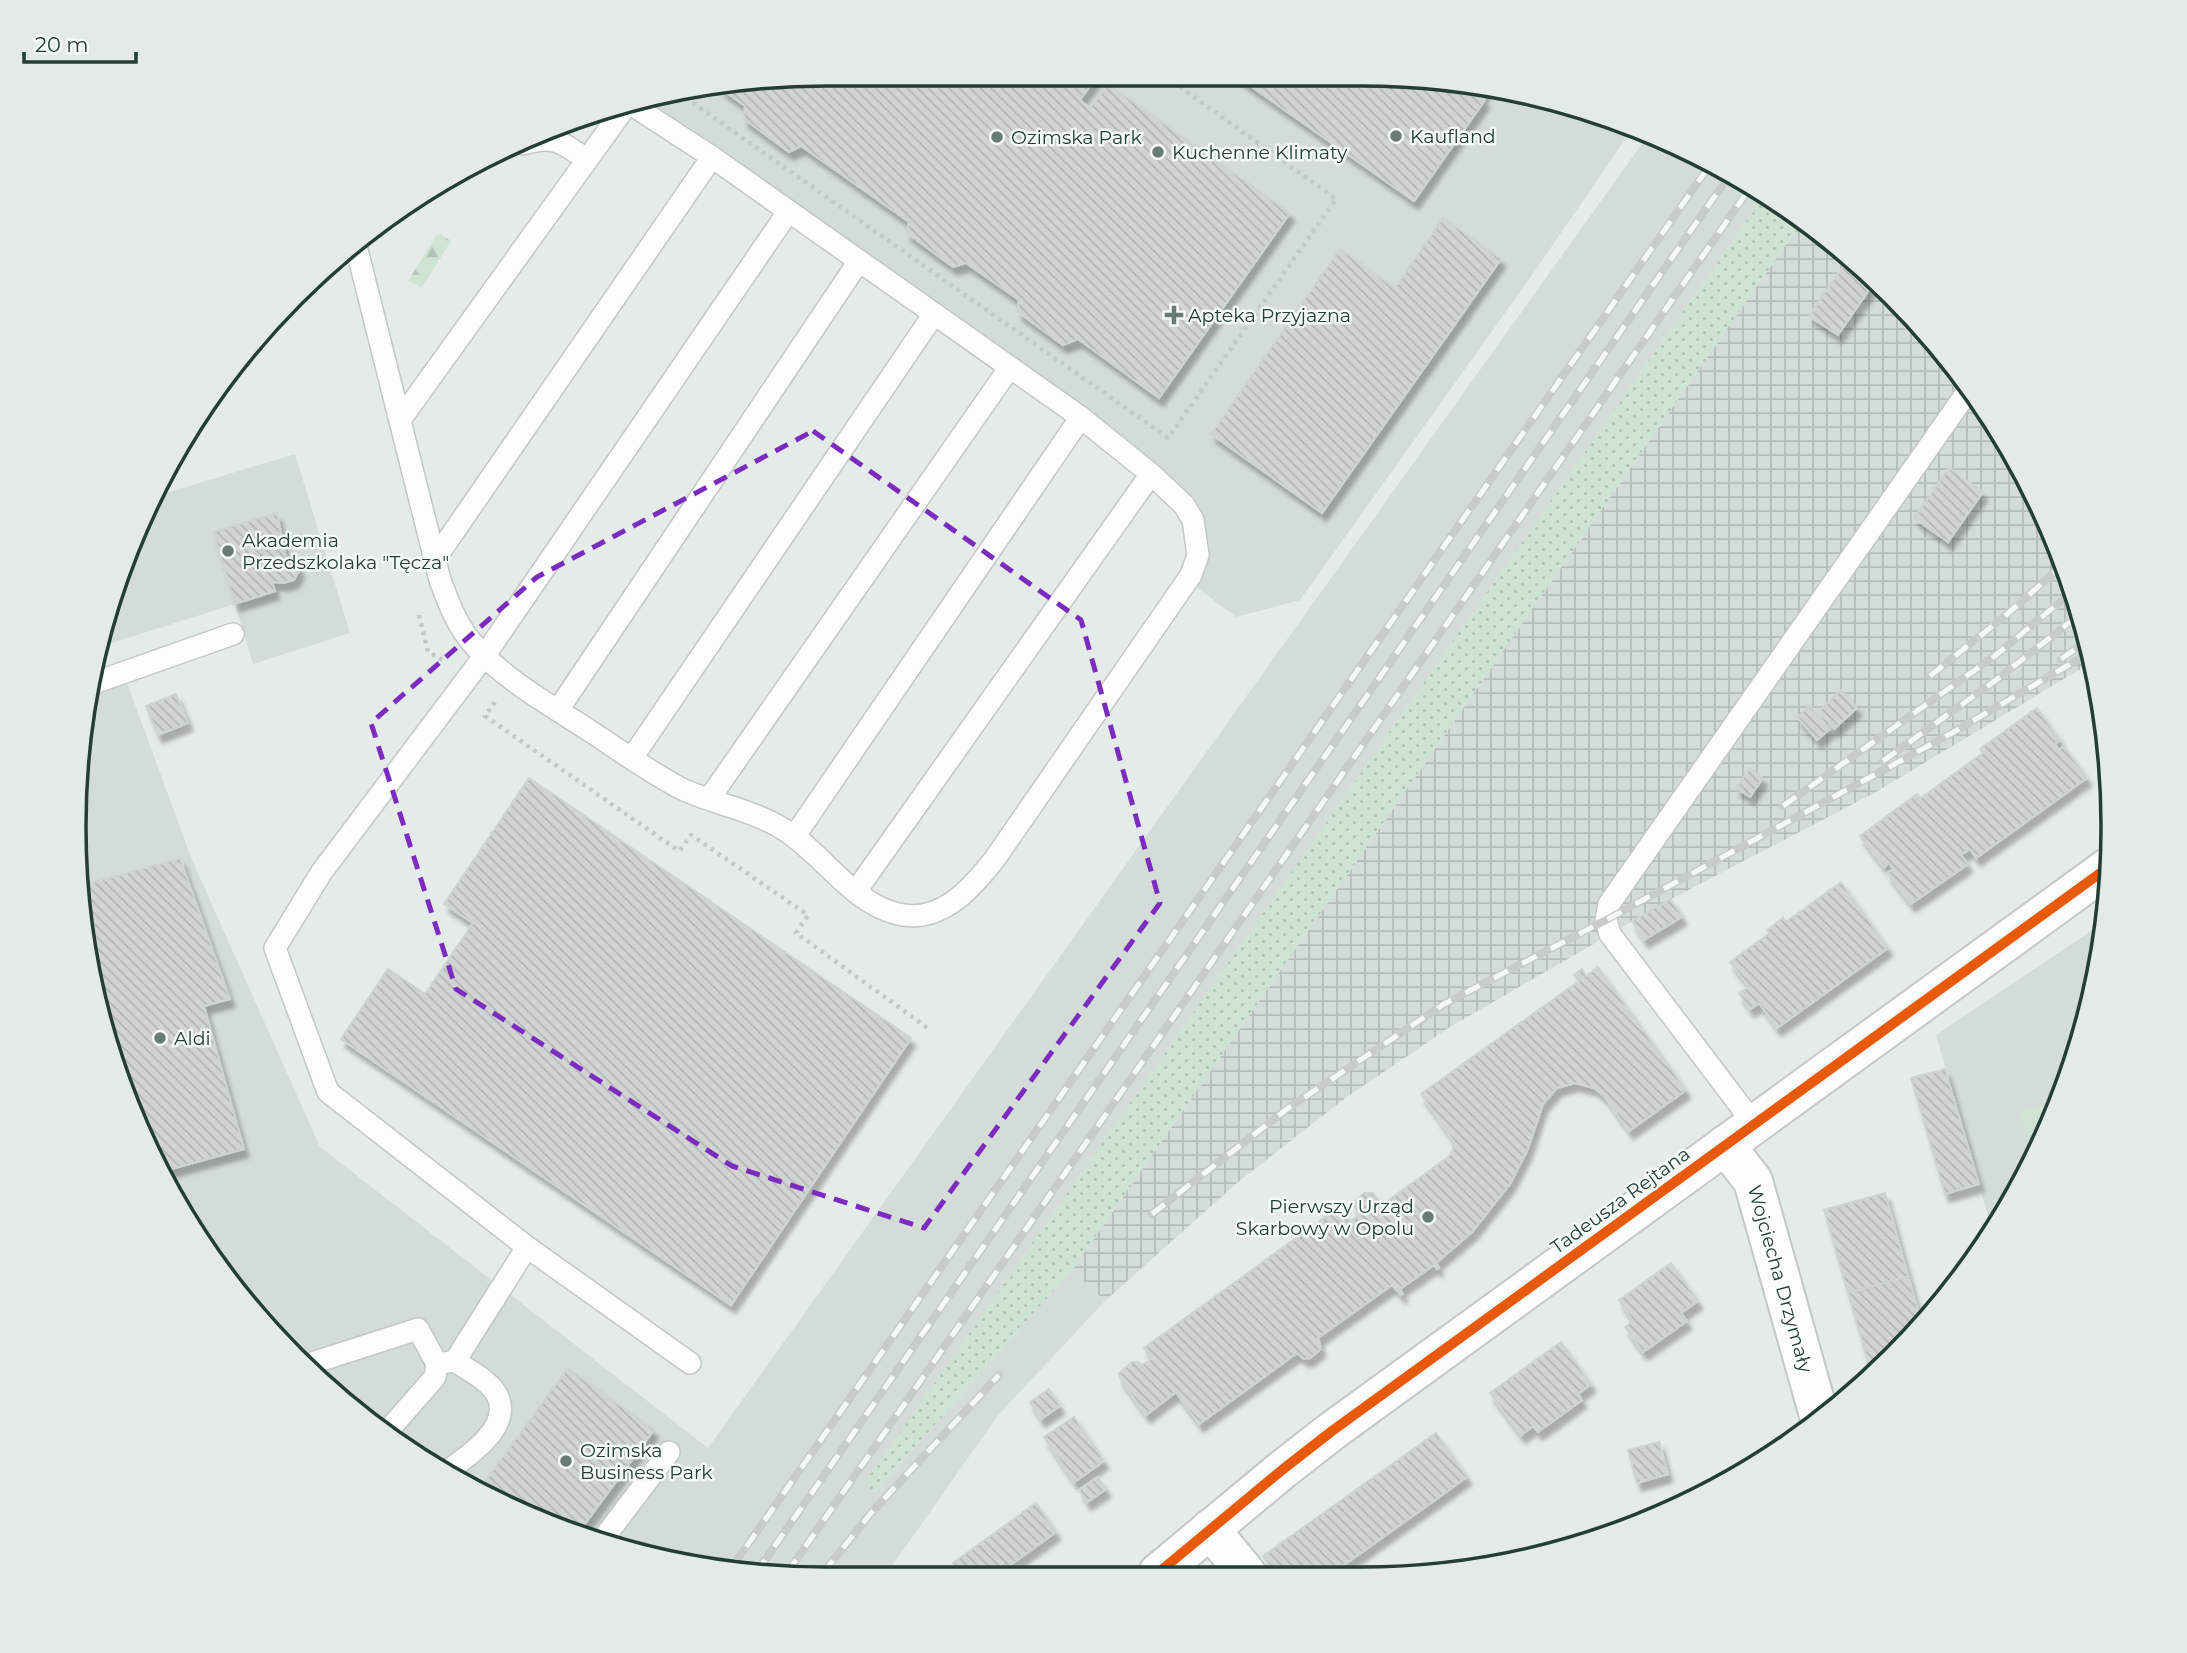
<svg xmlns="http://www.w3.org/2000/svg" width="2187" height="1653" viewBox="0 0 2187 1653" font-family="Montserrat,sans-serif">
<defs>
<pattern id="industrial-grid" width="8" height="8" patternUnits="userSpaceOnUse" patternTransform="scale(1.75)"><rect width="8" height="8" fill="#d4dcd8"/><path d="M0 4h8M4 0v8" fill="none" stroke="#b6beba"/></pattern>
<pattern id="grass-dots" width="8" height="8" patternUnits="userSpaceOnUse" patternTransform="scale(1.75)"><rect width="8" height="8" fill="#cfe3d4"/><path d="M2 2h.1M6 6h.1" fill="none" stroke="#b2c4b7" stroke-width="1.8" stroke-linecap="round"/></pattern>
<pattern id="forest-firs" width="22" height="20" patternUnits="userSpaceOnUse" patternTransform="scale(1.75)"><rect width="22" height="20" fill="#cfe3d4"/><path d="M5 1l3.5 6h-7zM16 11l3.5 6h-7z" fill="#b2c4b7"/></pattern>
<pattern id="building-back-hatch" width="6" height="6" patternUnits="userSpaceOnUse" patternTransform="scale(1.75)"><rect width="6" height="6" fill="#d0d4d2"/><path d="M-1 5l2 2M0 0l6 6M5-1l2 2" fill="none" stroke="#b2b7b5"/></pattern>
<filter id="shadow"><feDropShadow dx="4.5" dy="8" stdDeviation="2" flood-color="#0004"/></filter>
</defs>
<rect width="100%" height="100%" fill="#e5ebe8"/>
<path fill="#d4dcd8" d="M827,74L1409,75L1556,99L1633,128L1530,278L1300,600L1236,617L1187,580L1191,575L1184,505L631,99Z
M1649,134L1693,151L1766,193L865,1484L875,1492L1072,1270L1105,1301L999,1414L887,1573H729L585,1540L450,1478L330,1392L201,1245L114,1069L75,875L88,685L123,672L192,860L320,1147L708,1448Z
M295,454L350,633L253,664L235,604L99,647L150,498Z
M2104,922L2099,973L2056,1114L1993,1233L1936,1035Z"/>
<path fill="url(#industrial-grid)" d="M1803,220L1893,294L1986,408L2056,538L2099,679L2100,691L2082,668L1876,792L1671,899L1450,1027L1344,1099L1238,1182L1105,1301L1072,1270Z"/>
<path fill="url(#grass-dots)" d="M1766,193L1803,220L1072,1270L875,1492L864,1484Z"/>
<path fill="url(#forest-firs)" d="M438,233L451,241L422,287L408,281Z"/>
<path fill="#cfe3d4" d="M2060,1101L2056,1114L2033,1158L2020,1112Z"/>
<path fill="url(#building-back-hatch)" stroke="#ced4d1" stroke-width="2" filter="url(#shadow)" d="M826,74H1095L1097,76L1080,100L1090,108L1108,84L1290,213L1159,398L1078,339L1063,345L1018,312L1019,300L966,263L953,267L907,233L909,222L801,146L789,152L744,119L745,106L720,88Z
M1235,75H1409L1487,88L1481,97L1485,100L1414,201Z
M1443,218L1501,259L1322,513L1211,434L1340,249L1395,288Z
M1849,258L1876,280L1838,335L1809,316Z
M1949,468L1983,492L1948,542L1914,518Z
M277,513L286,559L296,561L299,571L294,580L284,583L272,582L275,591L235,604L213,532Z
M1841,690L1857,708L1834,729L1819,711Z
M176,694L188,723L158,735L146,706Z
M1810,706L1830,729L1817,740L1797,717Z
M2037,708L2060,740L2055,744L2059,750L2064,746L2087,778L1976,858L1970,849L1961,855L1968,864L1911,904L1887,873L1893,869L1889,863L1884,867L1860,836L1917,794L1921,798L1983,753L1980,749Z
M1750,768L1763,778L1750,797L1736,788Z
M529,778L911,1038L731,1305L341,1039L388,969L425,994L473,923L444,904Z
M180,858L230,999L204,1006L244,1149L164,1171L114,1069L77,887Z
M1841,882L1888,948L1777,1028L1759,1003L1750,1009L1739,993L1749,987L1730,962L1770,933L1767,930L1783,918L1786,922Z
M1671,899L1682,917L1644,940L1632,921Z
M1598,967L1686,1090L1629,1131L1604,1096L1594,1088L1575,1083L1557,1088L1543,1104L1527,1151L1510,1184L1472,1232L1436,1263L1439,1268L1437,1269L1434,1265L1400,1289L1403,1294L1401,1295L1392,1285L1318,1338L1321,1349L1310,1358L1304,1359L1297,1353L1199,1424L1176,1392L1146,1415L1121,1380L1119,1374L1122,1370L1132,1362H1138L1142,1365L1151,1359L1144,1348L1339,1207L1350,1222L1359,1215L1353,1204L1364,1193H1373L1382,1205L1448,1157L1453,1150V1140L1421,1094L1579,981L1574,975L1582,969L1586,976Z
M1945,1069L1979,1184L1945,1194L1911,1078Z
M1885,1193L1908,1276L1848,1293L1824,1210Z
M1671,1263L1698,1301L1681,1313L1687,1321L1643,1352L1625,1327L1633,1321L1619,1300Z
M1908,1276L1922,1324L1893,1359L1872,1376L1848,1293Z
M1561,1342L1591,1384L1578,1394L1582,1400L1538,1432L1533,1426L1521,1435L1490,1393Z
M568,1368L654,1430L576,1536L478,1491Z
M1049,1389L1060,1406L1041,1419L1030,1402Z
M1074,1417L1104,1461L1074,1482L1044,1437Z
M1436,1433L1467,1477L1333,1573H1275L1263,1556Z
M1659,1442L1668,1474L1637,1483L1628,1450Z
M1098,1477L1106,1489L1087,1502L1079,1490Z
M1036,1503L1056,1532L999,1573H961L953,1563Z"/>
<g fill="none" stroke-linecap="round" stroke-linejoin="round">
<g stroke="#c2c8c5" stroke-width="24">
<path id="service" d="M523,144C557,135 559,142 587,159
M355,242L440,580C449,604 457,626 474,645C506,681 550,705 590,731C619,750 648,771 680,788C713,804 751,809 783,829C823,853 851,903 898,914C940,924 970,890 994,860L1191,575L1198,555L1193,520L1184,505L1151,474L1079,416L712,157L626,101
M400,420L628,103
M435,559L712,157
M88,685L233,634
M558,710L859,261
M632,758L934,314
M709,799L1010,367
M794,837L1081,417
M856,891L1151,474
M1754,1124L1610,934L1606,920L1609,904L1970,388
M527,1247L690,1363
M437,1364L455,1361L527,1247L328,1092L275,948L321,873L485,655L788,212
M306,1365L418,1329L437,1364L435,1377L386,1433
M443,1474C464,1459 512,1429 498,1397C491,1381 469,1371 455,1361
M600,1543L669,1452"/>
</g>
<g stroke="#c2c8c5" stroke-width="42">
<g id="minor">
<path id="s1" d="M1725,1145L1753,1181L1820,1419"/>
<path d="M1210,1529L1246,1573"/>
</g>
</g>
<g stroke="#c2c8c5" stroke-width="42">
<path id="tertiary" d="M1158,1573L1282,1470L1332,1431L2110,866"/>
</g>
<path stroke="#c2cac6" stroke-width="4.5" stroke-dasharray="3.5 5" stroke-linecap="butt" d="M679,93L1168,438L1336,199L1162,74
M419,615L428,652L445,661
M495,702L485,716L679,851L691,835L808,915L796,933L929,1029"/>
<use href="#service" stroke="#fbfcfc" stroke-width="21"/>
<use href="#minor" stroke="#fbfcfc" stroke-width="38"/>
<use href="#tertiary" stroke="#fbfcfc" stroke-width="38"/>
<g stroke="#c7ccca" stroke-width="8">
<path id="rail" d="M2061,659L2087,641
M1930,676L2005,616L2064,564
M1883,761L1996,680L2079,615
M1783,806L1996,655L2072,592
M1152,1214L1287,1109L1444,1004L1606,920L1952,733L2091,652
M728,1573L1712,162
M756,1573L1731,173
M787,1573L1752,185
M823,1573L871,1513L999,1375"/>
</g>
<use href="#rail" stroke="#f4f9f6" stroke-width="5" stroke-dasharray="16" stroke-linecap="butt"/>
<g stroke="#f4f9f6" stroke-width="15">
<path id="cycleway" d="M1158,1573L1282,1470L1332,1431L2110,866"/>
</g>
<use href="#cycleway" stroke="#e8590c" stroke-width="10"/>
</g>
<path fill="none" stroke="#7b2cbf" stroke-width="5" stroke-dasharray="14 9" stroke-linejoin="round" d="M813,431L1081,620L1160,903L924,1228L732,1166L456,989L371,723L537,577Z"/>
<g fill="#687a74" stroke="#f4f9f6" stroke-width="2.5">
<circle cx="1396" cy="136" r="7"/>
<circle cx="997" cy="137" r="7"/>
<circle cx="1158" cy="152" r="7"/>
<path d="M1170.5 304.5h7v7h7v7h-7v7h-7v-7h-7v-7h7z"/>
<circle cx="228" cy="551" r="7"/>
<circle cx="160" cy="1038" r="7"/>
<circle cx="1428" cy="1217" r="7"/>
<circle cx="566" cy="1461" r="7"/>
</g>
<g text-anchor="middle" stroke-width="5" stroke-linejoin="round" paint-order="stroke">
<g font-size="19" fill="#243d35" stroke="#f4f9f6" text-anchor="start">
<text x="1410" y="143">Kaufland</text>
<text x="1011" y="144">Ozimska Park</text>
<text x="1172" y="159">Kuchenne Klimaty</text>
<text x="1188" y="322">Apteka Przyjazna</text>
<text x="242" y="547">Akademia<tspan x="242" dy="22">Przedszkolaka "Tęcza"</tspan></text>
<text x="174" y="1045">Aldi</text>
<text x="1414" y="1213" text-anchor="end">Pierwszy Urząd<tspan x="1414" dy="22">Skarbowy w Opolu</tspan></text>
<text x="580" y="1457">Ozimska<tspan x="580" dy="22">Business Park</tspan></text>
</g>
<g font-size="19" fill="#243d35" stroke="#f4f9f6">
<text transform="translate(1620 1200) rotate(-36)" y="7">Tadeusza Rejtana</text>
<text dy="7" stroke="none"><textPath href="#s1" startOffset="147">Wojciecha Drzymały</textPath></text>
</g>
</g>
<path d="M0 0H2187V1653H0ZM826 86H1361A740 740 0 0 1 2101 826V827A740 740 0 0 1 1361 1567H826A740 740 0 0 1 86 827V826A740 740 0 0 1 826 86Z" fill="#e3eae7" fill-rule="evenodd"/>
<path fill="none" stroke="#243d35" stroke-width="3.5" d="M826 86H1361A740 740 0 0 1 2101 826V827A740 740 0 0 1 1361 1567H826A740 740 0 0 1 86 827V826A740 740 0 0 1 826 86Z"/>
<path d="M24 52v10h112v-10" fill="none" stroke="#243d35" stroke-width="3.5"/>
<text x="35" y="52" font-size="21" fill="#243d35" stroke="#f4f9f6" stroke-width="5" paint-order="stroke">20 m</text>
</svg>
